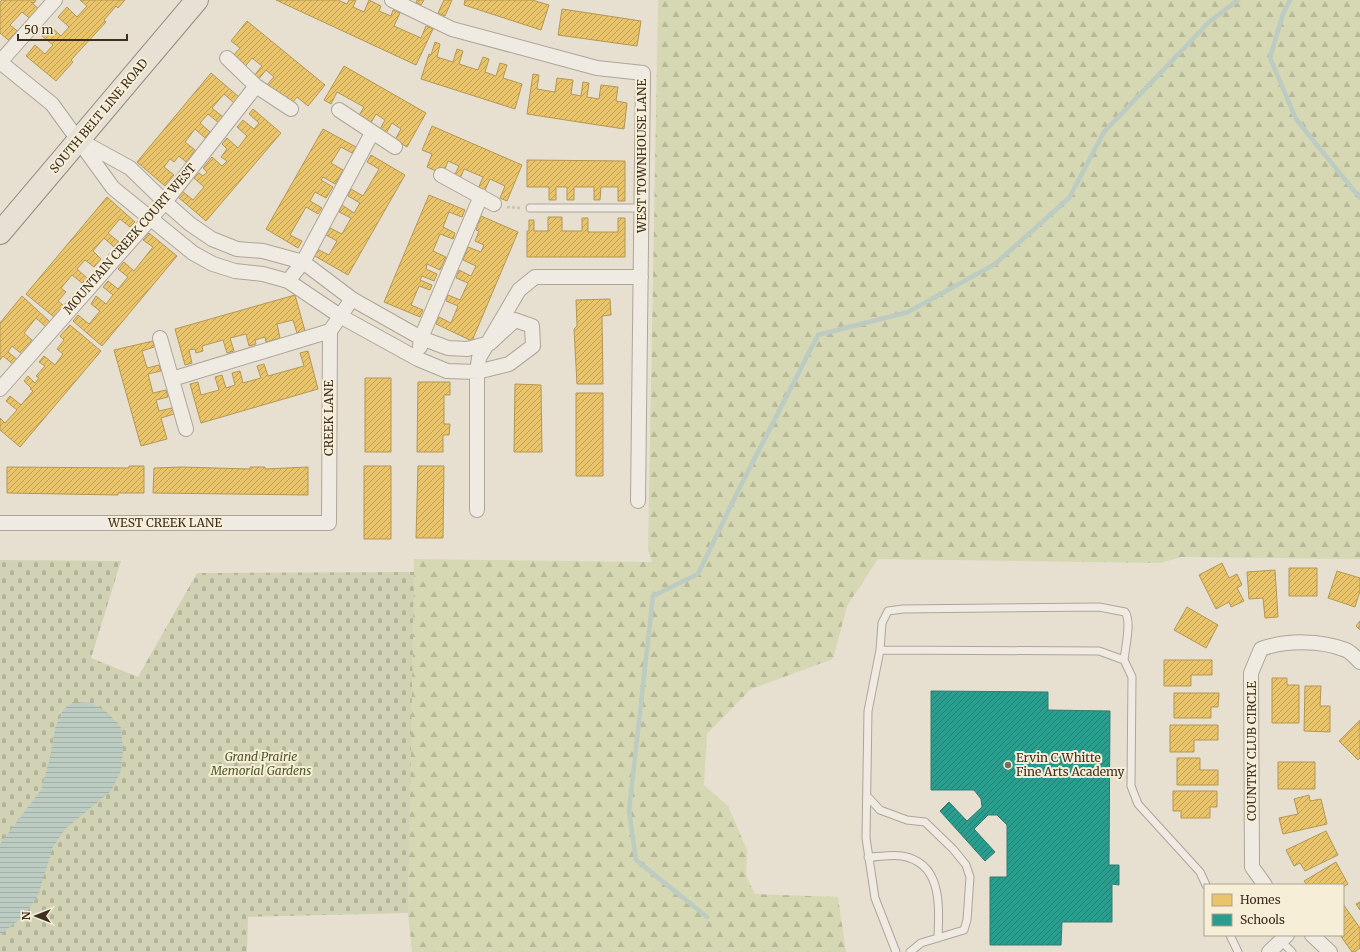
<svg xmlns="http://www.w3.org/2000/svg" width="1360" height="952" viewBox="0 0 1360 952" font-family="Merriweather,serif">
<defs>
<pattern id="forest-firs" width="22" height="20" patternUnits="userSpaceOnUse"><rect width="22" height="20" fill="#d6d7b3"/><path d="M5 1l3.5 6h-7zM16 11l3.5 6h-7z" fill="#b9b99a"/></pattern>
<pattern id="cemetery-stones" width="16" height="16" patternUnits="userSpaceOnUse"><rect width="16" height="16" fill="#d1d1b3"/><path d="M2 7V4a2 2 0 0 1 4 0v3zM10 15v-3a2 2 0 0 1 4 0v3z" fill="#b4b49a"/></pattern>
<pattern id="water-rules" width="6" height="5" patternUnits="userSpaceOnUse"><rect width="6" height="5" fill="#bcccc2"/><path d="M0 2.5h6" fill="none" stroke="#a2b0a6"/></pattern>
<pattern id="homes-hatch" width="6" height="6" patternUnits="userSpaceOnUse"><rect width="6" height="6" fill="#e9c46a"/><path d="M-1 1l2-2M0 6l6-6M5 7l2-2" fill="none" stroke="#bea057"/></pattern>
<pattern id="schools-hatch" width="6" height="6" patternUnits="userSpaceOnUse"><rect width="6" height="6" fill="#2a9d8f"/><path d="M-1 1l2-2M0 6l6-6M5 7l2-2" fill="none" stroke="#258074"/></pattern>
</defs>
<rect width="100%" height="100%" fill="#e7e0d1"/>
<path fill="url(#forest-firs)" d="M658,0H1360V559L1182,557L1160,563L878,559L847,606L833,659L751,689L707,734L704,785L728,806L747,850L746,876L755,894L838,897L846,952H412L408,913L414,559L652,562L648,550Z"/>
<path fill="url(#cemetery-stones)" d="M0,560L121,561L91,658L138,677L197,573L414,572L408,913L248,917L247,952H0Z"/>
<path fill="url(#water-rules)" d="M73,702L91,703L108,713L121,728L123,750L121,771L111,791L65,829L53,847L38,895L25,915L0,935V844L41,790L50,758L55,728L63,710Z"/>
<path fill="url(#homes-hatch)" stroke="#b59754" d="M2,0H36L34,3L31,2L41,11L33,21L22,12L10,25L21,34L13,44L0,33V2Z
M80,0H125L118,8L116,6L104,20L106,22L71,60L73,62L56,81L26,56L35,45L45,54L53,45L42,36L50,26L61,36L69,27L58,17L67,7L77,17L87,6Z
M276,0H338L347,4L349,0H356L353,7L364,12L369,0L381,6L379,11L391,16L393,10L400,13L394,26L421,38L426,26L433,29L416,65Z
M417,0H424L421,5L416,2Z
M444,0H452L445,16L438,13Z
M465,0H532L549,5L541,30L464,5Z
M562,9L641,21L637,46L558,35Z
M247,21L325,85L308,106L297,97L289,107L265,87L274,77L266,70L257,81L253,77L262,66L252,58L243,69L231,58L240,48L231,41Z
M435,42L440,44L437,57L453,62L457,49L463,51L459,64L478,70L483,57L489,59L485,72L496,76L500,63L507,65L503,78L522,84L515,109L421,79L429,54L431,55Z
M344,66L426,113L407,147L395,140L401,129L392,123L385,135L379,131L385,120L376,114L369,126L357,119L364,107L337,92L331,104L324,100Z
M211,73L239,97L234,103L224,94L212,108L223,117L219,123L208,114L200,123L210,132L205,138L195,129L185,142L195,150L186,162L179,156L174,162L170,159L164,167L174,175L165,186L137,162Z
M533,74L539,75L537,89L555,92L557,78L573,80L571,94L581,96L583,82L589,83L587,97L599,99L601,85L618,87L616,101L627,103L624,129L527,114Z
M253,109L281,133L206,221L178,197L182,191L193,200L204,187L194,178L199,173L203,176L207,172L203,168L212,157L222,166L227,161L221,157L227,149L222,144L227,138L238,148L247,136L237,127L243,120L254,129L259,123L249,114Z
M432,126L522,165L507,201L500,198L505,186L490,179L484,192L478,189L483,177L464,169L459,181L453,178L459,166L448,161L443,174L427,167L432,154L422,150Z
M323,129L356,147L352,153L341,147L331,163L343,170L335,184L323,177L321,180L333,187L326,198L315,192L310,201L322,208L318,214L306,207L290,235L302,241L298,248L266,229Z
M371,155L405,175L348,275L313,255L317,249L329,255L337,241L326,235L330,228L342,234L351,218L339,212L342,205L354,213L360,203L348,196L351,189L363,196L379,169L367,162Z
M527,160L625,161V201H618V187H601L600,200H594V187H574V200H567V187H556V200H549V187H527Z
M429,195L465,210L462,217L449,212L443,227L455,233L453,239L440,234L433,251L446,257L440,270L427,264L426,269L437,274L434,281L422,276L420,280L432,285L430,290L419,286L411,305L423,310L420,317L384,302Z
M107,197L135,222L130,227L120,219L108,233L119,242L114,247L104,238L93,251L101,259L94,267L85,260L77,269L87,278L82,283L72,275L61,288L66,292L58,301L64,306L54,317L26,294Z
M481,216L518,232L472,341L436,324L439,317L451,323L458,306L446,301L448,295L460,300L468,283L456,278L459,270L471,276L476,266L463,260L468,247L481,252L484,245L475,241L479,231L476,230Z
M548,217H562V231H582V218H588V232H618V218H625V257H527V231H529V220H534V231H548Z
M149,233L177,256L102,346L73,321L78,315L89,324L100,311L91,304L96,296L106,304L113,295L103,287L108,281L118,289L128,277L118,269L124,262L134,271L153,247L143,240Z
M295,295L305,331L297,333L293,320L277,324L280,338L266,342L265,337L255,340L256,344L249,346L246,334L230,338L234,351L227,353L223,340L202,346L203,351L196,353L195,349L189,350L192,363L185,365L175,329Z
M22,296L50,322L46,327L36,318L24,333L34,342L23,355L12,346L8,352L18,360L14,365L3,356L0,360V323Z
M610,299L611,315L602,316L603,384H577L574,329L577,326L576,300Z
M70,325L101,351L20,447L0,430V418L5,423L17,410L6,401L10,396L21,405L33,391L30,389L31,388L24,381L28,376L35,383L39,378L36,376L45,366L39,362L44,356L55,365L63,354L57,349L64,340L60,336Z
M153,341L154,347L142,351L147,368L159,365L161,371L148,374L153,393L166,390L168,397L156,400L159,411L172,408L174,414L161,418L167,439L141,446L114,350Z
M308,351L318,389L201,423L190,384L198,382L201,395L219,390L215,377L222,375L226,388L235,385L232,373L240,371L243,383L261,378L257,366L264,364L268,376L304,366L300,353Z
M365,378H391V452H365Z
M418,382H450V395H444V424H450L449,435H443V452H417Z
M515,384L541,385L542,452H514Z
M576,393H603V476H576Z
M129,466H144V493H118V495L7,493V467L129,468Z
M364,466H391V539H364Z
M418,466H444L443,538H416Z
M181,467L250,469V467H265V469L308,467V495L153,493L154,468Z
M1222,563L1229,578L1237,574L1242,585L1237,588L1244,601L1231,607L1229,602L1216,609L1199,575Z
M1289,568H1317V596H1289Z
M1275,570L1278,617L1265,618L1263,598L1249,599L1247,572Z
M1337,571L1360,578V591L1355,607L1328,598Z
M1187,607L1218,625L1206,648L1174,630Z
M1360,621V630L1356,626Z
M1164,660H1212V675H1191V686H1164Z
M1272,678H1287V685H1299V723H1272Z
M1305,686H1321L1320,706H1330V732L1304,731Z
M1174,693H1219L1218,707H1211V718H1174Z
M1360,720V758L1358,760L1339,741Z
M1170,725H1218V740H1194V752H1170Z
M1177,758H1200V770H1218V785H1177Z
M1278,762H1315V789H1278Z
M1173,791H1217V807H1210V818H1181V811H1173Z
M1309,795L1310,801L1321,799L1327,824L1283,834L1279,818L1298,814L1294,799Z
M1326,831L1338,855L1305,871L1300,863L1294,866L1286,850Z
M1336,862L1348,884L1343,887V885H1307L1304,881Z
M1360,902V910L1356,904Z
M1343,904L1360,928V948L1355,952H1352L1340,935H1343Z"/>
<path fill="url(#schools-hatch)" stroke="#307c6e" d="M931,691L1048,692V710L1110,711L1109,865H1119V885L1112,884V922H1062L1061,945H990V877H1007V825L997,815H988L974,829L995,852L985,861L940,811L949,802L967,821L982,807L981,799L974,790H931Z"/>
<g fill="none" stroke-linecap="round" stroke-linejoin="round">
<path stroke="#bcccc2" stroke-width="4.5" d="M1290,0L1283,14L1270,58L1296,119L1360,198
M707,917L636,860L629,811L653,596L698,574L738,491L818,335L908,312L995,264L1069,198L1104,132L1209,22L1238,0"/>
<g stroke="#ada599" stroke-width="9">
<path id="lane" d="M530,208H642
M880,650L882,623L888,611L903,609L1099,607L1125,612C1132,621 1125,649 1124,660
M867,796L880,810L907,820L925,822L953,849L966,865L970,877L967,920L964,930L921,943L910,952
M868,857C879,857 892,854 902,856C943,863 939,907 938,938
M1230,935L1238,952
M1281,941L1292,952
M896,952L875,898L866,838L868,711L880,650L1099,651L1124,660L1132,677L1131,786L1138,804L1200,872L1206,885"/>
</g>
<g stroke="#ada599" stroke-width="16">
<path id="street" d="M392,0L452,29L597,68L643,73L638,501
M227,58L256,86L291,109
M0,62L52,104L113,188L193,253L213,264L235,271L263,274L288,281L340,316L418,359L447,371L477,372L509,364L533,346L532,326L515,320L490,343L467,349L448,348L421,338L352,299L303,262L263,251L237,249L212,239L190,224L165,202L130,168L79,140
M0,62L55,0
M339,110L395,147
M441,175L494,204
M288,281L303,262L372,133
M160,338L186,429
M420,347L421,338L481,196
M172,379L330,331
M0,389L165,202L256,86
M477,510V372L479,358L519,290L535,277H641
M0,523H329L330,331L352,299
M1265,885L1252,867L1251,673L1261,649C1285,640 1321,640 1346,650C1351,652 1356,658 1360,662
M1312,935L1330,952
M1269,952L1287,935"/>
</g>
<g stroke="#928b80" stroke-width="24">
<path id="primary" d="M0,233L197,0"/>
</g>
<path stroke="#c8c2b9" stroke-width="2.5" stroke-dasharray="3 2" stroke-linecap="butt" d="M507,207L520,208"/>
<use href="#lane" stroke="#efebe3" stroke-width="7"/>
<use href="#street" stroke="#efebe3" stroke-width="14"/>
<use href="#primary" stroke="#e6e1d4" stroke-width="22"/>
</g>
<circle fill="#786c5e" stroke="#f7eed8" stroke-width="1.5" cx="1008" cy="765" r="4"/>
<g text-anchor="middle" stroke-width="4" stroke-linejoin="round" paint-order="stroke">
<g font-size="12" fill="#3d2e20" stroke="#f7eed8">
<text transform="translate(99 116) rotate(-50)" y="4">SOUTH BELT LINE ROAD</text>
<text transform="translate(642 156) rotate(-90)" y="4">WEST TOWNHOUSE LANE</text>
<text transform="translate(130 239) rotate(-49)" y="4">MOUNTAIN CREEK COURT WEST</text>
<text transform="translate(329 418) rotate(-90)" y="4">CREEK LANE</text>
<text x="165" y="527">WEST CREEK LANE</text>
<text transform="translate(1252 751) rotate(-90)" y="4">COUNTRY CLUB CIRCLE</text>
</g>
<g font-size="12" font-style="italic" fill="#4d5a26" stroke="#f7eed8">
<text x="261" y="761">Grand Prairie<tspan x="261" dy="14">Memorial Gardens</tspan></text>
</g>
<g font-size="12" fill="#3d2e20" stroke="#f7eed8" text-anchor="start">
<text x="1016" y="762">Ervin C Whitte<tspan x="1016" dy="14">Fine Arts Academy</tspan></text>
</g>
</g>
<rect x="1204" y="884" width="140" height="52" fill="#f7eed8" stroke="#ada18e"/>
<rect x="1212" y="894" width="20" height="12" fill="#e9c46a" stroke="#ada18e"/>
<text x="1240" y="904" font-size="12" fill="#3d2e20">Homes</text>
<rect x="1212" y="914" width="20" height="12" fill="#2a9d8f" stroke="#ada18e"/>
<text x="1240" y="924" font-size="12" fill="#3d2e20">Schools</text>
<g transform="translate(36 916) rotate(270)" stroke="#f7eed8" stroke-width="3" paint-order="stroke">
<path d="M0-3L7 15L0 10L-7 15Z" fill="#3d2e20"/>
<text y="-6" font-size="11" font-weight="bold" text-anchor="middle" fill="#3d2e20">N</text>
</g>
<path d="M18 34v6h109v-6" fill="none" stroke="#3d2e20" stroke-width="2"/>
<text x="24" y="34" font-size="12" fill="#3d2e20" stroke="#f7eed8" stroke-width="3" paint-order="stroke">50 m</text>
</svg>
